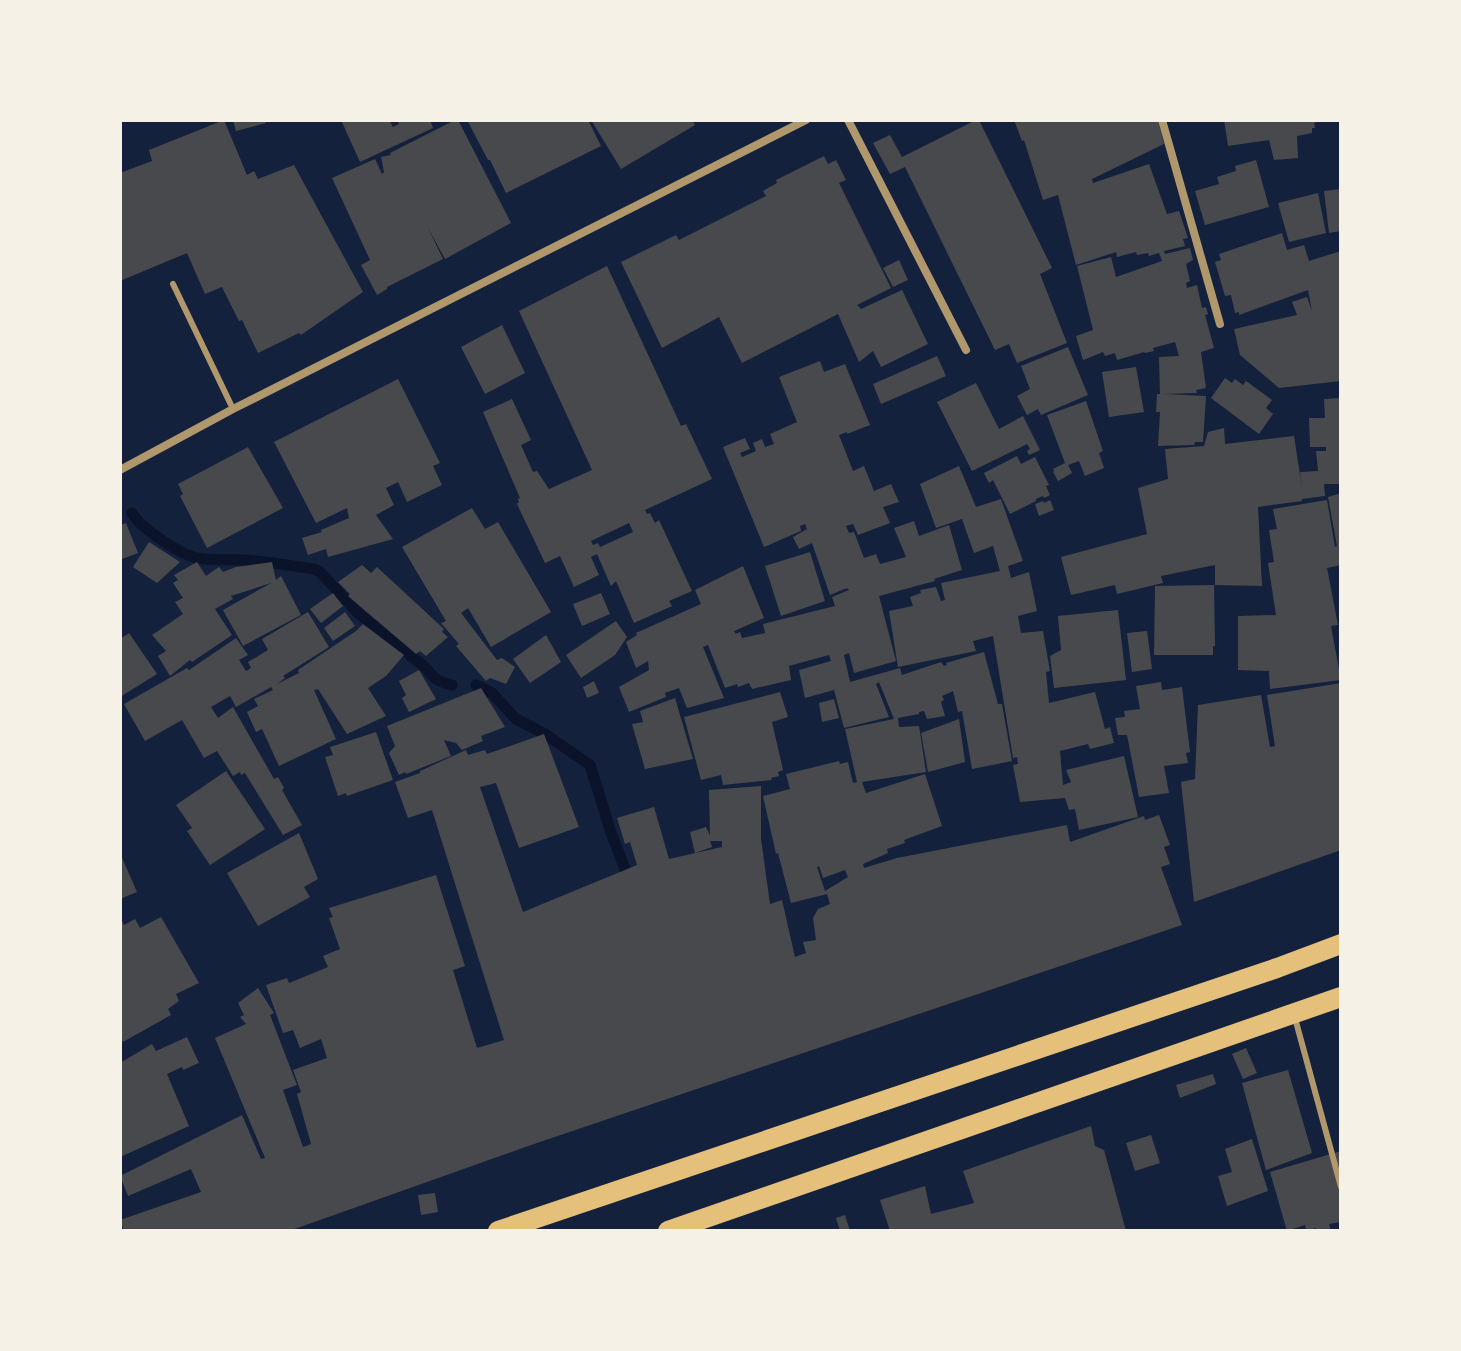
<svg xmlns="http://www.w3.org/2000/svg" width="1461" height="1351" viewBox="0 0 1461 1351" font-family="Merriweather,serif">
<rect width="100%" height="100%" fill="#14213d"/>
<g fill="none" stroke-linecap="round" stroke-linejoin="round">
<path stroke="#0b132b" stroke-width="11" d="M132,513C140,527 173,549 188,555C204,562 227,559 244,560C268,561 291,566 314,569L320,572L357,612L427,669C434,679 439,682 452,685
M476,685L492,693L516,719L545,734L590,765L609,826
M610,830L625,869"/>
</g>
<path fill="#48494c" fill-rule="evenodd" d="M224,120L247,175L254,171L258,179L294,165L363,292L301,335L299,333L258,353L242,320L239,321L222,287L205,294L187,253L120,281V173L152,161L149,150Z
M233,120H265L266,123L236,131Z
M341,120H389L393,127L399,124L397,120H430L433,128L360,162Z
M455,120H458L511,223L445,259L428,228L443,259L387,287V289L377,295L361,265L370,260L332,178L375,159L382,174L384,172L381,157L391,155L390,153Z
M467,120H588L601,146L506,193L490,160H488Z
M591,120H692L695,125L621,169Z
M976,120H979L1052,268L1040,274L1067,343L1017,363L1009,344L995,350L905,167L890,174L873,143L890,135L902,157Z
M1014,120H1158L1164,144L1092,179L1093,183L1149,164L1167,214L1179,211L1188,238L1183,239L1185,246L1164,251L1165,254L1190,248L1193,260L1186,264L1190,281L1186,283L1187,288L1197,285L1202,308L1206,307L1208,314L1205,315L1214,348L1201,352L1206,388L1196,390L1197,393L1164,394L1206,396L1203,442H1195L1194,445L1158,446L1160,412H1156L1157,394H1160L1159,357L1179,356L1175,342L1153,348L1154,351L1145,353L1144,352L1117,360L1115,353L1105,356L1103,352L1083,360L1076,336L1093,330L1077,266L1111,257L1116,277L1162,261L1159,253L1149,256L1148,253L1137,255L1136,252L1117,257L1116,252L1076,265L1058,195L1043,200L1024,140L1022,141Z
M1224,120H1320V121L1314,123L1315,128H1312V133L1297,136L1298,158L1274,160L1269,140L1228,146Z
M824,156L828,164L836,160L846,180L839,183L891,288L857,305L861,309L902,290L928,344L881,367L873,351L859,362L838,314L742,363L719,317L662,348L621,262L676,235L679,240L766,196L763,191L777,183L776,180Z
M1256,160L1269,207L1205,225L1195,191L1219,184L1217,177L1236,171L1235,166Z
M1341,189V231L1329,233L1324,191Z
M1318,193L1326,233L1289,242L1278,203Z
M1282,233L1287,250L1304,245L1309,261L1341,251V381L1279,388L1240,355L1234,329L1297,315L1292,302L1307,297L1312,311L1308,290L1239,315V312L1235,313L1231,295L1225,296L1215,262L1221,260L1219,254Z
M899,260L908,280L893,287L883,268Z
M607,266L681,426L686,424L712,479L645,510L647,514L650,513L655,523L659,520L692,591L669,601L672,606L634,623L616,581L611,586L597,554L591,557L599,575L574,587L560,556L545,563L517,504L519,502L518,499L520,498L483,412L512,399L531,440L521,445L533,472L537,471L549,489L592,470L519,311ZM629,523L633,532L600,547L598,543L593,545L591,541Z
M502,325L525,373L485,394L461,347Z
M1068,347L1088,395L1041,415L1038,409L1027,415L1017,396L1030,389L1021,366Z
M937,356L946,376L881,404L873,384Z
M820,361L824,372L845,364L870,425L847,434V432L839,435L853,471L864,466L874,491L891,484L899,502L883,507L890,523L858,535L853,524L846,526L849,533L854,532L864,558L876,554L880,564L906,557L894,528L914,521L919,536L949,525L962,570L934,579L935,581L879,596L896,661L854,673L849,653L844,655L850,682L900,668L902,675L941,662L944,666L947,665L946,663L984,652L998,704H1002L1012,761L972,769L962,711L958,712L953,691L942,696L944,700L941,702L945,716L927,719L924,711L919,712V714L898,718L899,727L919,726L926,772L862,782L866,793L925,774L942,826L904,840L905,843L887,849L888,853L863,864L864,868L897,858L1067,825L1070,842L1144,816L1145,820L1159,815L1170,845L1164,847L1170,864L1161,867L1182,925L534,1144L289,1231H124L120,1220L201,1192L191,1169L128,1196L120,1176L242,1115L261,1159L265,1158L215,1038L246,1024L240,1017L244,1015L238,1003L258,988L274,1013L270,1015L297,1085L283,1090L303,1147L311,1144L297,1094L301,1092L293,1070L327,1058L321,1039L300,1048L293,1030L283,1033L266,985L287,978L289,983L328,967L323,956L340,949L329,918L333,917L329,908L436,875L465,966L453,970L477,1048L504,1040L432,810L408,818L395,782L420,773V771L466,750L468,755L485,750L487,754L544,734L579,827L519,848L496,783L480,787L523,912L637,865L630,842L625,844L617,818L654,807L669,859L722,847V841H710L712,847L695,853L690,832L706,827L710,835L709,790L761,786V839L770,904L782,900L795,957L806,953L803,942L816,940L813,918L818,909L830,904L827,894L791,903L778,853L776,854L763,796L790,789L786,774L839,761L840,764L848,762L853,783L857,782L845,729L894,719L879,682L876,684L889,717L844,728L834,690L805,698L799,670L831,661L829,655L789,666L791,680L752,689L749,683L738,687L737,684L725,688L708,645L703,647L724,698L687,708L679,688L665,693L666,697L629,712L619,687L649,670L648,661L636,668L626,642L637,635L636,633L701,604L695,590L743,566L764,618L734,631L736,634L740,632L742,638L765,633L763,624L835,606L832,597L849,590L847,588L830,595L812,543L799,549L793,537L807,529L805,524L800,526L801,531L764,547L723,447L745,438L750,449L740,453L742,457L756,451L753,443L762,439L765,447L774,444L770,434L797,422L779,377ZM819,866L823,878L845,870L848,877L825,891L817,867Z
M1136,367L1144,412L1109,417L1102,372Z
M1225,378L1232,383L1235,379L1243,385L1246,381L1272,400L1266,408L1273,414L1259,434L1211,398Z
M398,379L440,463L433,466L442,485L407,502L398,482L386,488L394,505L376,515L393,539L328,557L326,549L308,555L302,538L322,532L321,530L349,518L347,508L316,523L274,442Z
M976,383L999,429L1023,416L1040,450L1029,455L1027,451L1030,449L1027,444L972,471L937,402Z
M1341,398V484H1324L1325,496L1302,499V501L1258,507L1262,586L1215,585V565L1161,576L1163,583L1117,594L1115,585L1071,595L1061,557L1147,534L1138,488L1168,479L1165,449L1204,446L1208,432L1224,428L1225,444L1294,436L1302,488L1300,472L1318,471L1316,451H1326V447H1310L1309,418H1325L1324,399Z
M1086,401L1103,451L1099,453L1104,468L1085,476L1079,461L1068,465L1072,473L1058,481L1053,472L1054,471L1053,469L1065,463L1047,415Z
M248,447L283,508L207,548L180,496L183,494L178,484Z
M1017,456L1021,464L1035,457L1049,485L1046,486L1050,495L1044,498L1043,496L1036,499V501L1010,514L993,480L989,483L984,473Z
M959,466L976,507L1001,499L1023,561L1008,566L1011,578L1029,572L1037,611L1018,616L1021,633L1043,631L1050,671L1046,672L1049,703L1095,692L1105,729L1110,727L1114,743L1090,749L1088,744L1060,751L1063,785L1071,782L1066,770L1124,756L1138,817L1079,830L1075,809L1069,810L1065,798L1020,802L1013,765L1018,764L1017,757L1013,758L993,636L973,641L976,651L898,667L889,611L913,606L910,597L921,593L920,590L936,587L941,601L945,600L941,583L1000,571L993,546L974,553L962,519L936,528L920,484Z
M1341,493V565L1327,568L1338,625L1331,626L1341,680L1270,689L1269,671L1238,670V616L1276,615L1268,563L1274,562L1269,530L1277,529L1273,509L1327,500L1335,547L1337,546L1328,497Z
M1050,500L1054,510L1039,516L1035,504L1043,501L1044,503Z
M472,508L485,529L498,522L551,612L491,647L468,608L461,613L497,660L502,658L515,667L506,684L490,678L486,681L456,646L459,644L441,623L446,621L402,547Z
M126,523L138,553L122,559L120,554V525Z
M149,542L180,562L157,583L133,567Z
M810,552L825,601L781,616L765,566Z
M197,562L206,576L219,567L223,572L236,567L272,562L276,580L281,576L301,615L243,646L223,610L271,583L231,596L233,599L215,609L232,635L192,662L190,660L170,676L158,656L166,651L152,635L183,614L175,602L183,598L173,583L178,580L174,575Z
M362,565L371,573L377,567L444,629L442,632L448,637L426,656L420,651L416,654L348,596L350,594L338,582Z
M1214,585L1215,646H1213V655H1154L1155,586Z
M333,593L343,606L321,623L310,609Z
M601,593L610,614L582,626L573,604Z
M1118,610L1126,680L1054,688L1050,656L1061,650L1058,616Z
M308,612L329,647L283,676L285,678L277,684L299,673L298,670L356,631L363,624L404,655L386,676L368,688L386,716L347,734L318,689L314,690L336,739L279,766L262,729L256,732L247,712L258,706L254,699L273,690L271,687L236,707L230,696L211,707L218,718L233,707L274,779L278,777L284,788L282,790L302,825L283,835L245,773L241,775L240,772L233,776L217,751L204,758L182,720L145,741L124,704L187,668L189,670L236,638L248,655L239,660L246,671L251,668L248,662L268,650L262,639Z
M345,612L355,626L333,641L324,628Z
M616,621L627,637L615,655L581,678L566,655Z
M1147,631L1152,669L1132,672L1127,633Z
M129,633L157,674L120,697V639Z
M546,635L561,662L530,683L513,659Z
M419,670L436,699L409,712L402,698L406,695L399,681Z
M594,681L599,693L587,698L583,687Z
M1161,682L1162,690L1182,687L1190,752L1186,753L1188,763L1164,766L1169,793L1139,797L1127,735H1118L1115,718L1125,717L1124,711L1140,709L1136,686Z
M1341,683V850L1194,902L1181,782L1195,779L1198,705L1261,695L1270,747L1275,746L1267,695Z
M481,688L505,727L481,736L483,741L462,750L456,743L444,740L451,756L406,774L405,772L399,775L389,753L395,746L387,726Z
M780,692L788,717L772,722L783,770L778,772L779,776L771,778L772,780L723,785L721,775L701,780L684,717Z
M675,698L693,759L645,769L632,724L643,722L640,711Z
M834,699L839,718L822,722L819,703Z
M959,719L965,762L928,772L921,733Z
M376,732L393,780L347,796L346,793L338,796L325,757L333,755L330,747Z
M226,771L265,829L210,865L187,831L192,828L176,805Z
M299,833L318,879L304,887L310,897L258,926L227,873Z
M120,853L137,892L120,899Z
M161,917L199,983L176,994L179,1001L168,1009L171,1015L123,1042L120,1037V918L124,925L135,919L140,928Z
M187,1037L199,1063L183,1070L182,1067L167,1074L189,1126L120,1157V1063L152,1044L156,1051Z
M1246,1048L1257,1073L1243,1079L1232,1054Z
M1288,1070L1312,1153L1266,1170L1242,1083Z
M1213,1074L1216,1084L1180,1098L1176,1085Z
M1091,1126L1095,1146L1104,1150L1126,1231H890L880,1200L925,1186L931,1214L974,1203L963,1171Z
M1151,1135L1160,1163L1135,1171L1126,1143Z
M1252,1139L1268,1191L1227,1206L1218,1176L1232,1172L1225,1149Z
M1341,1151V1222L1329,1224L1331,1231H1317L1316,1228L1306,1231L1305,1225L1287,1231L1270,1172Z
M435,1193L438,1212L421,1215L418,1195Z
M845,1215L850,1231H840L836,1218Z"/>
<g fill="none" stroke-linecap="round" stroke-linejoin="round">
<path stroke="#b1986c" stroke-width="6" d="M173,284L233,409
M1295,1018L1341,1187"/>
<path stroke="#b1986c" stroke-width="8" d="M848,120L966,350
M1162,120L1220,324
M120,470L233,409L806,120"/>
<path stroke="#e5c07b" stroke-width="20" d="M498,1231L1277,968L1341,944
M668,1231L1341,997"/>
</g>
<rect width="1461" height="1351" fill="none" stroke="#f6f1e7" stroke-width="244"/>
</svg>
